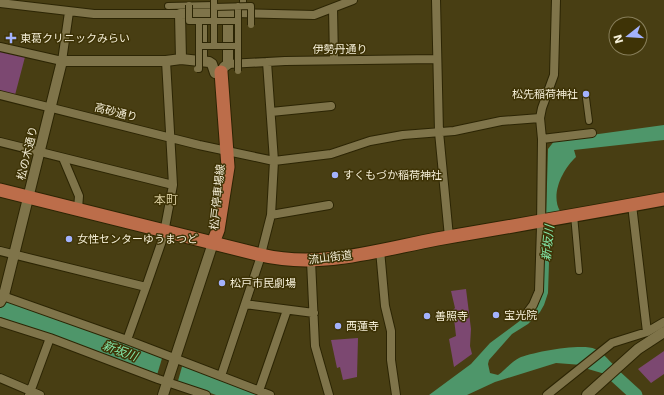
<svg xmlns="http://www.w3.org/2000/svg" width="664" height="395" viewBox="0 0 664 395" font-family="'DejaVu Sans','Noto Sans JP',sans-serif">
<rect width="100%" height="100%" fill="#483e13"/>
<path fill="#7c4871" d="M0,51L25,57L15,95L0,92Z
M466,289L471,329L470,346L472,354L454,367L449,339L456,336L453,310L455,308L451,291Z
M358,338L357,377L343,380L340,367L337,368L331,340Z
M664,351V374L651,383L638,369Z"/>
<path fill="#4e966a" d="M664,125V140L574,150L576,157C563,169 550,194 560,211L550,233L548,293L544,305L540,312L528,324L512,334L489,360L488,364L490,373L498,375C505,370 511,362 519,358C532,352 583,343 595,349C602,351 608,360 614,365L605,374L588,369L582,365L556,363L495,382L467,395H429L471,364L490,343L521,320L537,304L546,218L548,149L555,140Z
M0,298L109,337L260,395H216L0,317Z"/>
<path fill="#483e13" d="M163,355L183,363L178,381L157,375Z"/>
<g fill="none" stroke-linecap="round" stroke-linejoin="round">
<path stroke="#4e966a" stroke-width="13" d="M602,364L636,395"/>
<g stroke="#2c2504" stroke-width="8">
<path id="pedestrian" d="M168,6L214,5
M243,6V0
M586,98L589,121
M574,215L579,271"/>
</g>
<g stroke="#2c2504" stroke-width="10">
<path id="minor" d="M436,0L439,132L449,237
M0,3L94,14H180
M333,8L334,60
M234,13L314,15L353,0
M203,14V61
M0,47L62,61L69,12
M228,64L285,61L436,59
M0,95L199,145L274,161L267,62
M271,112L331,106
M542,139L592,133
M0,142L173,185
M63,158L79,196L78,209
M632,205L647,332
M271,215L329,205
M380,250L385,306L391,331V360L396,395
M0,251L146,287L163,238L173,185L166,61
M311,261L315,346L329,395
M0,295L127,340L270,395
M245,304L314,313
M527,313L533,305L539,291L541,227L542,139L540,118L542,108L554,75L556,0
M0,322L50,338L158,379L206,395
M127,340L146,287
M221,376L259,262L271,215L274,161L331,154L370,141L403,135L454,131L501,121L540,118
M0,378L40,395
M259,391L287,310
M29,395L50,338
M547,395L612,343L647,332L664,322"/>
</g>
<g stroke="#2c2504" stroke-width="12">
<path id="tertiary" d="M181,59L180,14L234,13
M181,59L209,62L212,64L215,73
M221,72L224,67L228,64V13
M0,302L4,295L62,61H166L181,59
M163,395L213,243
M587,395L638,349L664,332"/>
</g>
<g stroke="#2c2504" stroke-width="15">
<path id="primary" d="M0,190L261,255C320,269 379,250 437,239C513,226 589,213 664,199
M213,243L218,230L228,167L221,72"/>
</g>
<use href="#pedestrian" stroke="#7f744a" stroke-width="6"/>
<use href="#minor" stroke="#7f744a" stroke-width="8"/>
<use href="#tertiary" stroke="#7f744a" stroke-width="10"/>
<use href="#primary" stroke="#bc6d4a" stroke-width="13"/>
<g stroke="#2c2504" stroke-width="8" stroke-linecap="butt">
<path id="pedestrian-bridge" d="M189,5V21H238
M238,6V71
M214,7L251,6V25
M200,46H238
M214,46V0
M197,69H199V21"/>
</g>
<use href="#pedestrian-bridge" stroke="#7f744a" stroke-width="6"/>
</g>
<g fill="#a3b2fd" stroke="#3e3306" stroke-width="1.5">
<path d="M9 32h4v4h4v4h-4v4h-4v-4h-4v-4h4z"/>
<circle cx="586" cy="94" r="4"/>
<circle cx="335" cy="175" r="4"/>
<circle cx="69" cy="239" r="4"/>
<circle cx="222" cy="283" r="4"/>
<circle cx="496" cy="315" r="4"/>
<circle cx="427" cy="316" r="4"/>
<circle cx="338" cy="326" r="4"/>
</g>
<g text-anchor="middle" stroke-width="3" stroke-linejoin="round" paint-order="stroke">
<g font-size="11" fill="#f5efd8" stroke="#3e3306" text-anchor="start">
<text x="20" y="42">東葛クリニックみらい</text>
<text x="578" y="98" text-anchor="end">松先稲荷神社</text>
<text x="343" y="179">すくもづか稲荷神社</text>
<text x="77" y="243">女性センターゆうまつど</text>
<text x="230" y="287">松戸市民劇場</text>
<text x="504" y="319">宝光院</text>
<text x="435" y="320">善照寺</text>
<text x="346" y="330">西蓮寺</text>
</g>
<g font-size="11" fill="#f5efd8" stroke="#3e3306">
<text x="340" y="53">伊勢丹通り</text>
<text transform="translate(116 112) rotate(14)" y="4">高砂通り</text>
<text transform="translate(27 153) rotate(-76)" y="4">松の木通り</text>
<text transform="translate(217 197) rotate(-84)" y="4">松戸停車場線</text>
<text transform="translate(330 257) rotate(-7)" y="4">流山街道</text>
</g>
<g font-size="12" fill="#d5c99c" stroke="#3e3306">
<text x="166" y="204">本町</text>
</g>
<g font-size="12" font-style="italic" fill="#83e8a9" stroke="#3e3306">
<text transform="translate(548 243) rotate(-84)" y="4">新坂川</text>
<text transform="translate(120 351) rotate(20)" y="4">新坂川</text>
</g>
</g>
<g transform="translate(628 36) rotate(253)"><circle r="19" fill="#3e3306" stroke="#877e5a"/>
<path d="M0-3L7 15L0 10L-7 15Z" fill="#a3b2fd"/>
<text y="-6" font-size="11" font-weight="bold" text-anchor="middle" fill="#f5efd8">N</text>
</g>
</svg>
